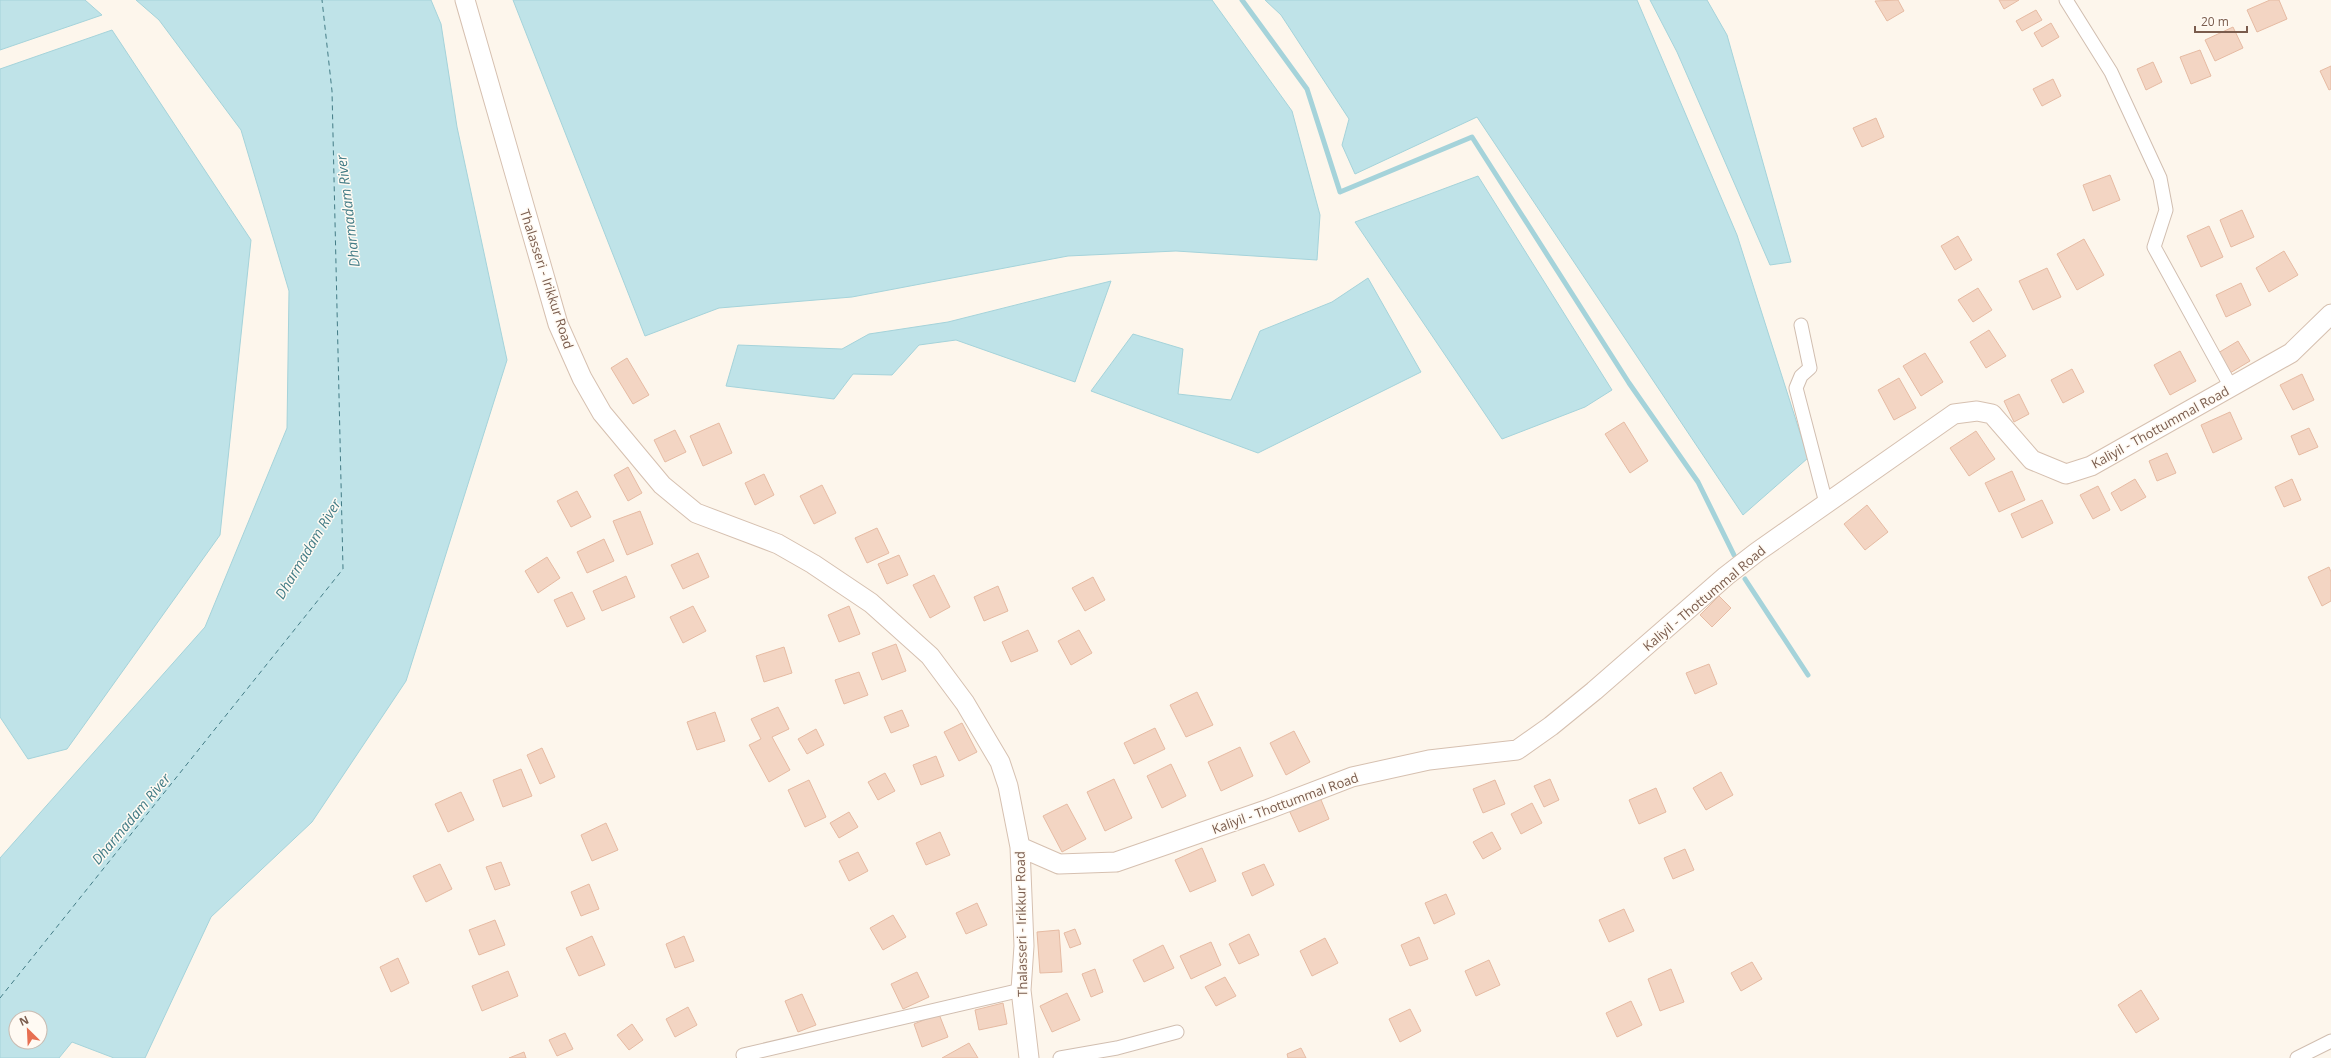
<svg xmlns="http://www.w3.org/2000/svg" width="2331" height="1058" viewBox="0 0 2331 1058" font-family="'Open Sans',sans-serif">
<rect width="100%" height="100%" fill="#fdf6ec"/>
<path fill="#bfe3e8" stroke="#a5d3da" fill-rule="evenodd" d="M0,0H85L102,15L0,50Z
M136,0H431L441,24L457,127L507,360L406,681L312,822L211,917L145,1058H114L72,1042L59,1058H0V858L205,627L287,428L289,291L241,130L159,20ZM16,1018H40V1042H16Z
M513,0H1212L1292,111L1320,215L1317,260L1176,251L1068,256L852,297L719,308L645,336Z
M1265,0H1637L1737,235L1808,458L1743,515L1477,117L1355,174L1342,145L1349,119L1281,15Z
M1650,0H1707L1727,35L1791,262L1770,265L1677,52Z
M112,30L251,240L220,535L67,749L28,759L0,717V69Z
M1478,176L1612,390L1585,407L1502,439L1355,222Z
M1368,278L1421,372L1258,453L1091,391L1133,334L1183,349L1178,394L1231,400L1260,331L1332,302Z
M1111,281L1075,382L956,340L919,345L892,375L853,374L834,399L726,386L738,345L842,349L869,334L948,322Z"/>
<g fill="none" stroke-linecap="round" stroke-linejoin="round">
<path stroke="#a5d3da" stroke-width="5" d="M1242,0L1307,89L1340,192L1472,137L1629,383L1698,482L1734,555
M1745,579L1808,675"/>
<path stroke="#437c86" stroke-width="1" stroke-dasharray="5 4" stroke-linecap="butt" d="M0,998L343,569L332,91L322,0"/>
</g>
<path fill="#f3d5c3" stroke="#e6bba3" d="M1898,0L1904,11L1887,21L1875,1Z
M1999,0H2019L2004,9Z
M2270,0H2279L2287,19L2257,32L2247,10Z
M2036,10L2042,20L2022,31L2016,21Z
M2051,23L2059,37L2042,47L2034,33Z
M2233,27L2243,48L2215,61L2205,40Z
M2200,50L2211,76L2191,84L2180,57Z
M2153,62L2162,82L2146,90L2137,69Z
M2331,66V89L2329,90L2320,71Z
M2053,79L2061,96L2042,106L2033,89Z
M1876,118L1884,137L1862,147L1853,128Z
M2110,175L2120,200L2093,211L2083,185Z
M2242,210L2254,237L2231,247L2220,220Z
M2209,226L2223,257L2201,267L2187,236Z
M1958,236L1972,260L1955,270L1941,246Z
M2084,239L2104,275L2077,290L2057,254Z
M2284,251L2298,275L2269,292L2256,268Z
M2047,268L2061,297L2033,310L2019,281Z
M2241,283L2251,305L2226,317L2216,295Z
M1978,288L1992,310L1973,322L1958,300Z
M1989,330L2006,356L1986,368L1970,342Z
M2238,341L2250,361L2230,373L2218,353Z
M2180,351L2196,381L2170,395L2154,365Z
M1925,353L1943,382L1921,396L1903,366Z
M627,358L649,395L633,404L611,368Z
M2072,369L2084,392L2063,403L2051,380Z
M2302,374L2314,400L2293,410L2280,385Z
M1899,378L1916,408L1894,420L1878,390Z
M2019,394L2029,414L2014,422L2004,401Z
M2230,412L2242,439L2213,453L2201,425Z
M1624,422L1648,461L1630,473L1605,434Z
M719,423L732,453L703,466L690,436Z
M2309,428L2318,447L2299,455L2291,436Z
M675,430L686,452L665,462L654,440Z
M1976,431L1995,459L1969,476L1950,448Z
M2167,453L2176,473L2157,481L2149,461Z
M628,467L642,493L628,501L614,475Z
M2012,471L2025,500L1999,512L1985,483Z
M764,474L774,495L755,505L745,483Z
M2135,479L2146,497L2121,511L2111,493Z
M2292,479L2301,500L2284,507L2275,487Z
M822,485L836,513L814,524L800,496Z
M2098,486L2110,510L2093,519L2080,495Z
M577,491L591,517L571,527L557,501Z
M2042,500L2053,523L2022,538L2011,514Z
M1867,505L1888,532L1865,550L1844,524Z
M640,511L653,544L627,555L613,521Z
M877,528L889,553L867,563L855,538Z
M604,539L614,561L587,573L577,552Z
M698,553L709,577L683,589L671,565Z
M899,555L908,575L887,584L878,564Z
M547,557L560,578L538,593L525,571Z
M2329,567L2331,572V601L2322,606L2308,577Z
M934,575L950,607L930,618L913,585Z
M626,576L635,597L602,611L593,591Z
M1093,577L1105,600L1085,611L1072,588Z
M998,586L1008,611L984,621L974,597Z
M572,592L585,619L567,627L554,600Z
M1719,596L1731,608L1712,627L1700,615Z
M693,606L706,631L683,643L670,617Z
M849,606L860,634L839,642L828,615Z
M1028,630L1038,651L1011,662L1002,642Z
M1079,630L1092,653L1071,665L1058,641Z
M896,644L906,671L882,680L872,653Z
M784,647L792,673L764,682L756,656Z
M1709,664L1717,684L1695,694L1686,673Z
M859,672L868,695L844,704L835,680Z
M1197,692L1213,725L1186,737L1170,705Z
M778,707L789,729L772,737L790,770L769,782L749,745L761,739L751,719Z
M902,710L909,726L891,733L884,717Z
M715,712L725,741L697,750L687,722Z
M962,723L977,752L959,761L944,732Z
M1155,728L1165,749L1134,764L1124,743Z
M816,729L824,745L807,754L798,739Z
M1294,731L1310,762L1286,775L1270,743Z
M1240,747L1253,776L1221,791L1208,762Z
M542,748L555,777L540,784L527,755Z
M936,756L944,776L921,785L913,765Z
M1171,764L1186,796L1162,808L1147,776Z
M521,769L532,796L503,807L493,780Z
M1721,772L1733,795L1706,810L1693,788Z
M885,773L895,791L878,800L868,782Z
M1114,779L1132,818L1105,831L1087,792Z
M1550,779L1559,800L1544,807L1534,786Z
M809,780L826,817L805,827L788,790Z
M1495,780L1505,804L1483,813L1473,789Z
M1656,788L1666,812L1639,824L1629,800Z
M461,792L474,820L448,832L435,804Z
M1319,795L1329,819L1299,832L1288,808Z
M1532,803L1542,823L1521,834L1511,814Z
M1067,804L1086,839L1062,852L1043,816Z
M849,812L858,827L839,838L830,823Z
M606,823L618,850L592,861L581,835Z
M940,832L950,855L926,865L916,843Z
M1492,832L1501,849L1483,859L1473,842Z
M1202,848L1216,881L1190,892L1175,860Z
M1685,849L1694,870L1673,879L1664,858Z
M858,852L868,871L849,881L839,861Z
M501,862L510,885L495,890L486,867Z
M440,864L452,889L426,902L413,876Z
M1264,864L1274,885L1252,896L1242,873Z
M589,884L599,909L581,916L571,892Z
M1446,894L1455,914L1434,924L1425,903Z
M977,903L987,925L966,934L956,913Z
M1624,909L1634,931L1609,942L1599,920Z
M893,915L906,937L883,950L870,928Z
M495,920L505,945L479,955L469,930Z
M1075,929L1081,944L1070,948L1064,933Z
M1059,930L1062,972L1040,973L1037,932Z
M1249,934L1259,955L1239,964L1229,944Z
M592,936L605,965L579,976L566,948Z
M684,936L694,961L675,968L666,944Z
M1419,937L1428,959L1410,966L1401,945Z
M1325,938L1338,963L1312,976L1300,951Z
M1211,942L1221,965L1191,979L1180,956Z
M1163,945L1174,968L1144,982L1133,960Z
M398,958L409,983L391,992L380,967Z
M1489,960L1500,985L1476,996L1465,971Z
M1752,962L1762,979L1741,991L1731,973Z
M1095,969L1103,992L1091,997L1082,974Z
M1671,969L1684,1002L1660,1011L1648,979Z
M508,971L518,996L482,1011L472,986Z
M917,972L929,997L903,1009L891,984Z
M1225,977L1236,996L1216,1006L1205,987Z
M2141,990L2159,1019L2136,1033L2118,1005Z
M1067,993L1080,1020L1052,1032L1040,1006Z
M802,994L816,1025L798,1032L785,1001Z
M1631,1001L1642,1025L1617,1037L1606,1013Z
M1003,1003L1007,1024L979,1030L975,1010Z
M688,1007L697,1025L675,1037L666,1019Z
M1410,1009L1421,1031L1400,1042L1389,1019Z
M939,1014L948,1037L922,1047L914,1024Z
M632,1024L643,1040L629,1050L617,1035Z
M565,1033L573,1049L557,1056L549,1040Z
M969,1043L978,1058H942Z
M1301,1048L1306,1058H1288L1287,1054Z
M524,1052L526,1058H509Z"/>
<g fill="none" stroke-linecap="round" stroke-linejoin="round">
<g stroke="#d1beb0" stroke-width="15">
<path id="minor" d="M2066,0L2111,72L2160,178L2166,210L2154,247L2231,387
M1801,325L1810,368L1801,376L1796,388L1826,503
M743,1055L1021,990
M1060,1058L1117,1048L1177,1032
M2297,1058L2331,1041"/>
</g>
<g stroke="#d6c0b0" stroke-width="21">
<path id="secondary" d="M465,0L558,324L582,378L602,413L662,485L696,513L778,544L813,564L871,603L930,656L965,703L1000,762L1008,786L1020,847L1024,946L1021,990L1029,1058
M1020,847L1059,864L1116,862L1266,810L1352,777L1429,760L1517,750L1551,726L1594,691L1726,576L1757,552L1954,414L1977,411L1992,414L2032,460L2066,474L2091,466L2291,353L2331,314"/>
</g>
<use href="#minor" stroke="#fff" stroke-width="13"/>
<use href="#secondary" stroke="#fff" stroke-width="19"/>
</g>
<g text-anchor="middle" stroke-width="3" stroke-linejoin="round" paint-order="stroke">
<g font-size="13" fill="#7a5c4d" stroke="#fffaf3">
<text transform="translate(547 279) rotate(72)" y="5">Thalasseri - Irikkur Road</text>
<text transform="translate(2160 427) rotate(-29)" y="5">Kaliyil - Thottummal Road</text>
<text transform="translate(1704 598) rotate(-40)" y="5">Kaliyil - Thottummal Road</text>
<text transform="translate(1285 803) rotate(-20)" y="5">Kaliyil - Thottummal Road</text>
<text transform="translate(1021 924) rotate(-91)" y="5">Thalasseri - Irikkur Road</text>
</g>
<g font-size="14" font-style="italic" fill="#437c86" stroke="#fffaf3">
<text transform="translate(348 211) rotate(-97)" y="5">Dharmadam River</text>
<text transform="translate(308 549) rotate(-59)" y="5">Dharmadam River</text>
<text transform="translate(131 819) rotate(-50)" y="5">Dharmadam River</text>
</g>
</g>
<g transform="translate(28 1030) rotate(336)"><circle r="19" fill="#fffaf3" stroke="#cabbb1"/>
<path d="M0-3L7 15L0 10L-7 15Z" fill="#e76f51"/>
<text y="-6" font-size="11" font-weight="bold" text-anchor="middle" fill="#7a5c4d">N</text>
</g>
<path d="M2195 26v6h52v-6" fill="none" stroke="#7a5c4d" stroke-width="2"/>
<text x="2201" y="26" font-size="12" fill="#7a5c4d" stroke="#fffaf3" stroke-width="3" paint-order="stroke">20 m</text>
</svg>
